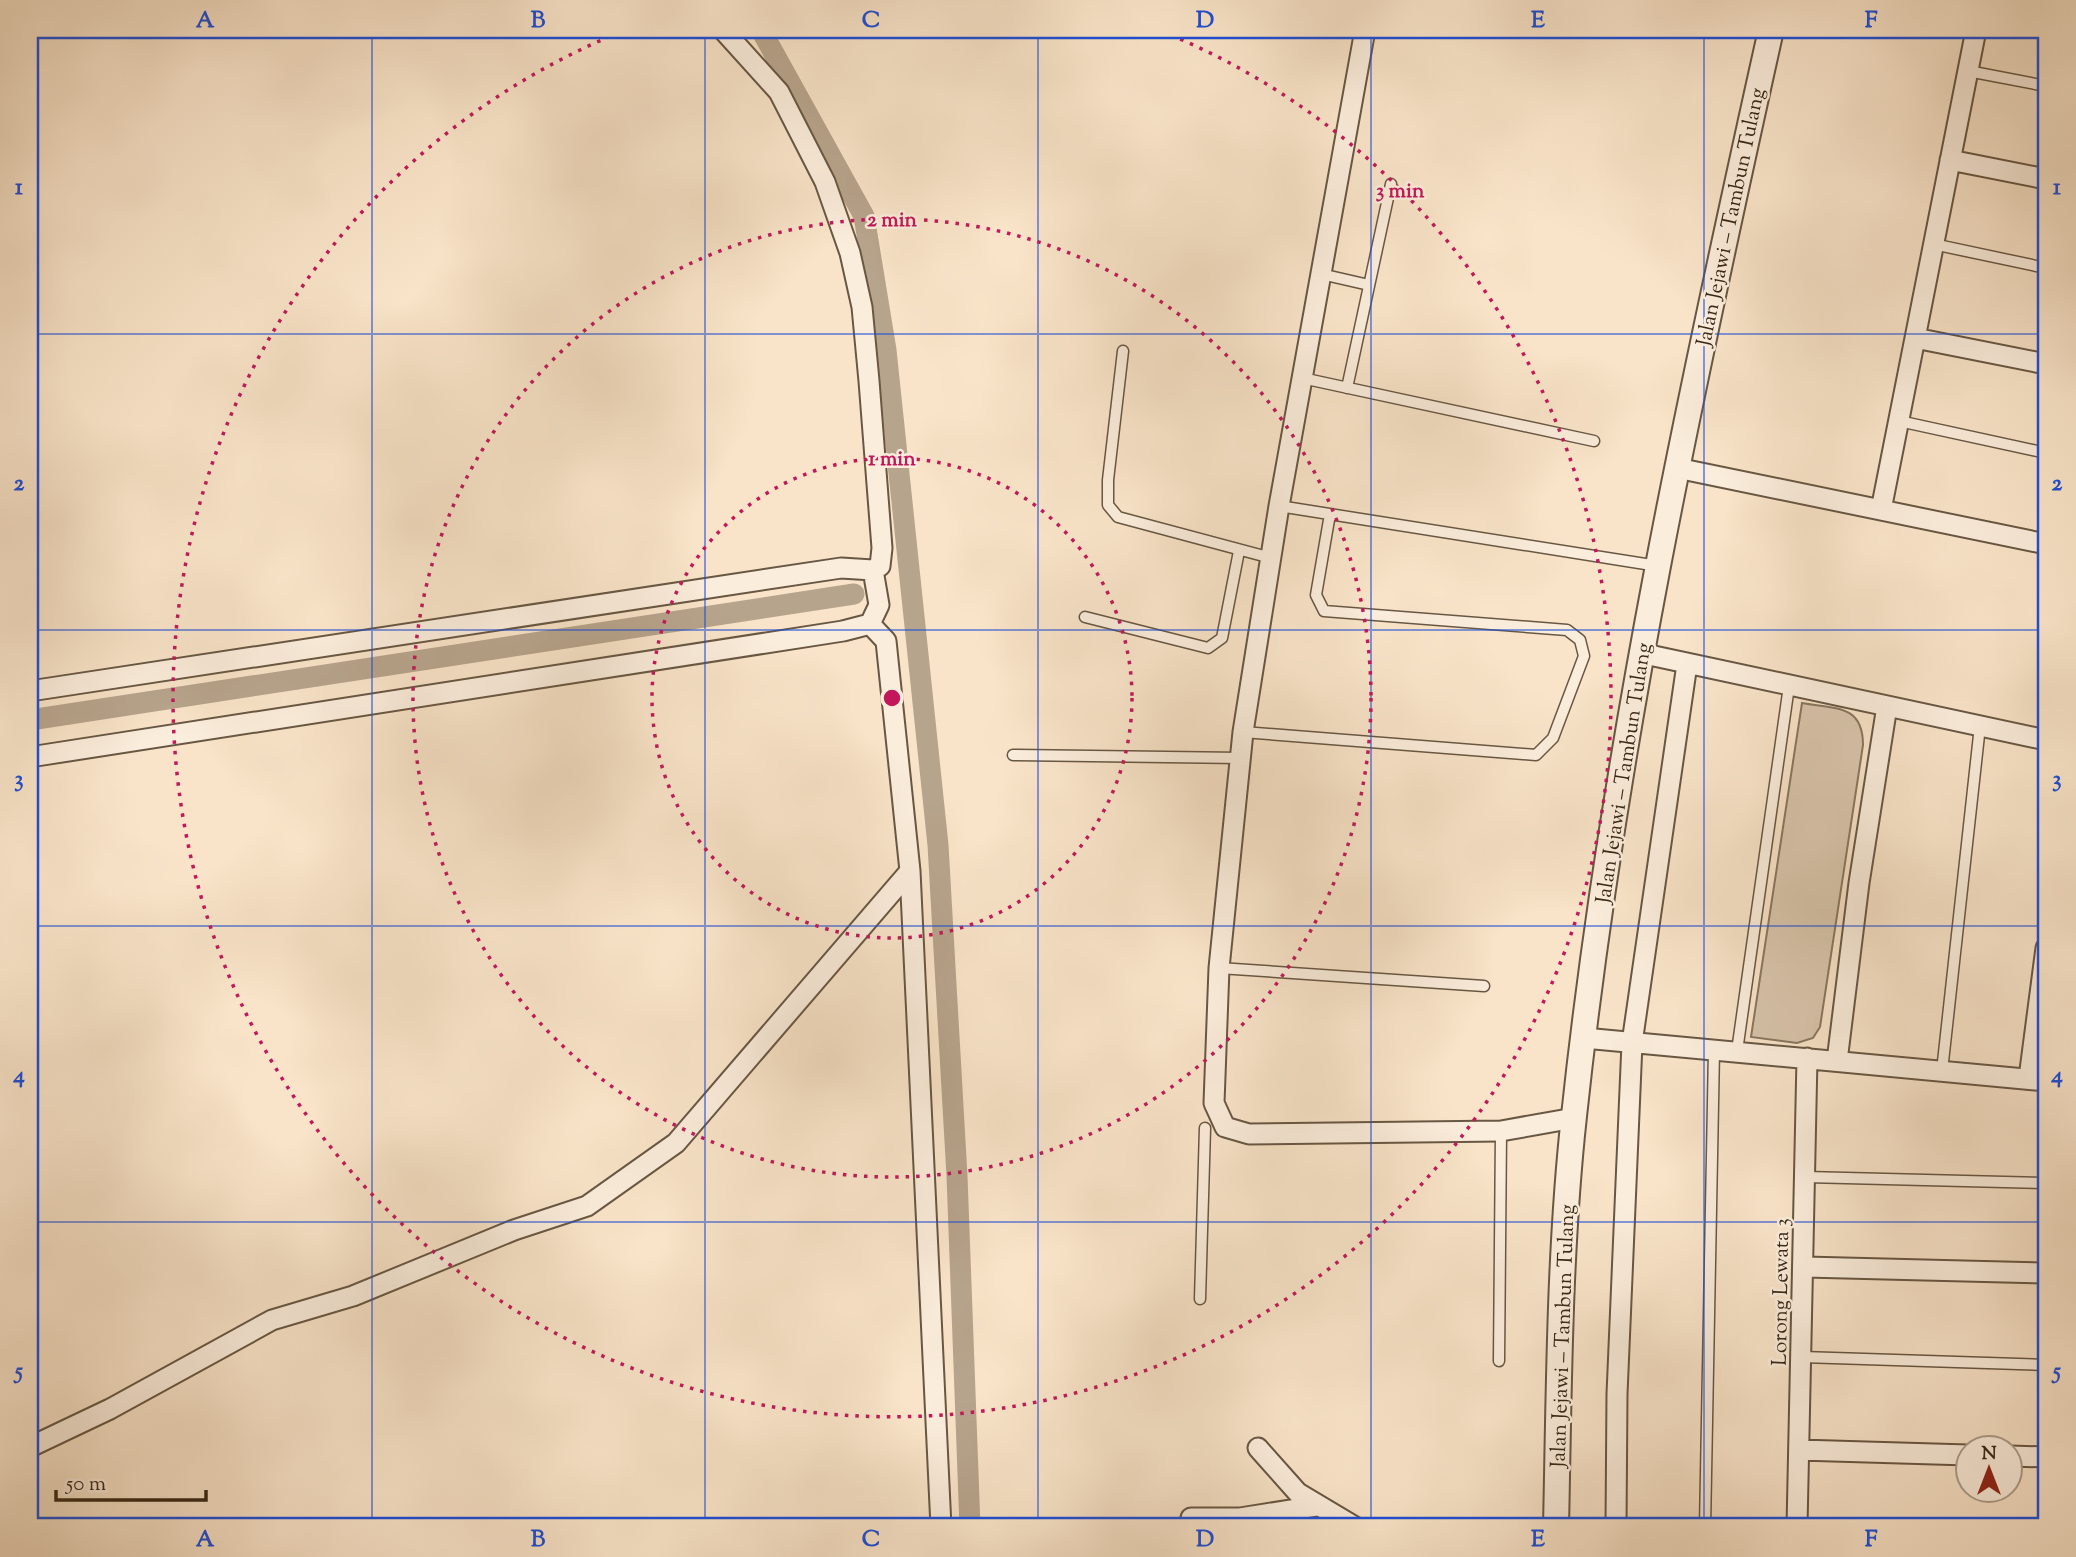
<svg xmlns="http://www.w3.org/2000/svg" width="2076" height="1557" viewBox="0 0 2076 1557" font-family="'Sorts Mill Goudy',serif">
<rect width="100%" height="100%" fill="#f9e4c9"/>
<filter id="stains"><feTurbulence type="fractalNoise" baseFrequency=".00286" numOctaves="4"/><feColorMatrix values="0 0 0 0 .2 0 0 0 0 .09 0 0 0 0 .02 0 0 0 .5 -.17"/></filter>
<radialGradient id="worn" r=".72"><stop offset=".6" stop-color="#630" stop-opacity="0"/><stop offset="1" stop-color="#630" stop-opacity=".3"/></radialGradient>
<path fill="#d8c4ab" stroke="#887660" stroke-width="2" d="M1802,703C1835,709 1863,704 1863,745L1820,1027L1813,1038L1797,1043L1751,1037Z"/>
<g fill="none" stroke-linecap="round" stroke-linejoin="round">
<path stroke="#b7a48c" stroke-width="21" d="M761,30L864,216L886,350L938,845L957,1176L970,1527
M30,720L854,594"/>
<g stroke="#685743" stroke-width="13">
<path id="service" d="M1968,71L2046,86
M1933,244L2046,268
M1321,274L1369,285
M1123,351L1108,480V505L1118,517L1271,558
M1302,378L1594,441
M1347,388L1391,184
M1899,421L2046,453
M1279,506L1658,566
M1085,617L1208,648L1222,638L1239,551
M1243,732L1536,755L1553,738L1584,656L1580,640L1567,630L1324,611L1316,595L1330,514
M1013,755L1241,758
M1219,968L1484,986
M1737,1051L1789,686
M1942,1071L1980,726
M1806,1177L2046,1183
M1200,1299L1205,1128
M1802,1357L2046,1365
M1499,1361L1501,1131
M1705,1527L1714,1050"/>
</g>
<g stroke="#685743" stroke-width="23">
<path id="minor" d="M723,30L779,92L825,182L850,253L862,307L869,381L882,548L880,566L873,570
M1365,30L1279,506L1243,732L1219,968L1214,1103L1225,1127L1249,1134L1501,1131L1574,1118
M1950,160L2046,179
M1915,338L2046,364
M1677,468L2046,544
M1881,510L1976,30
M870,624L886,641L910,871L941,1527
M1640,653L2046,740
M30,691L841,568L873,570L879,605L870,624
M30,757L843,631L870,624
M1584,1038L2046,1081
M1837,1061L1859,883L1887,706
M2029,1078L2046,948
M1805,1267L2046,1273
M30,1447L110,1409L272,1320L353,1296L514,1230L587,1206L676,1143L910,871
M1258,1448L1298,1493L1355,1527
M1799,1450L1968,1455
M2010,1456L2046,1457
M1191,1518H1240L1316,1506
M1616,1527L1617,1394L1632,1043L1687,664
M1797,1527L1807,1058"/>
</g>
<g stroke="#685743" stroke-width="28">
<path id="tertiary" d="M1556,1527C1559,1390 1559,1253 1574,1116C1613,750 1691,389 1771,30"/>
</g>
<use href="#service" stroke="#fbeddc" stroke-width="10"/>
<use href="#minor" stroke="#fbeddc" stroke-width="19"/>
<use href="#tertiary" stroke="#fbeddc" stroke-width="24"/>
</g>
<path fill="none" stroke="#1d4ed8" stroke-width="2" stroke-opacity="0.55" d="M372,30V1527M705,30V1527M1038,30V1527M1371,30V1527M1704,30V1527M30,334H2046M30,630H2046M30,926H2046M30,1222H2046"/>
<g fill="none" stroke="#c2185b" stroke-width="3.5" stroke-dasharray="3.5 7">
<circle cx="892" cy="698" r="240"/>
<circle cx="892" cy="698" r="479"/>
<path d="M1161 31A719 719 0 1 1 623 31"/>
</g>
<g text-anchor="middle" stroke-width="5" stroke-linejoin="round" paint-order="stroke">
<g font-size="21" fill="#382816" stroke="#fbeddc">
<text transform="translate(1730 217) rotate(-78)" y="7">Jalan Jejawi – Tambun Tulang</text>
<text transform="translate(1623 773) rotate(-81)" y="7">Jalan Jejawi – Tambun Tulang</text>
<text transform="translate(1780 1292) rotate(-89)" y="7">Lorong Lewata 3</text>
<text transform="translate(1562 1336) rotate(-88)" y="7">Jalan Jejawi – Tambun Tulang</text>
</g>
</g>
<circle cx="892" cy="698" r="10" fill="#c2185b" stroke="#fbeddc" stroke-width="3.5"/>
<g font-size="21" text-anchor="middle" font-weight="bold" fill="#c2185b" stroke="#fbeddc" stroke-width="5" stroke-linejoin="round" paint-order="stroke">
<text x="1400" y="197">3 min</text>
<text x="892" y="226">2 min</text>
<text x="892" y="465">1 min</text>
</g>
<rect width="2076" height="1557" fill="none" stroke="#f9e4c9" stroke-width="77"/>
<g transform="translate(1989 1469)"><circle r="33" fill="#fbeddc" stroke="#ad9e8d" stroke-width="2"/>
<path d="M0-5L12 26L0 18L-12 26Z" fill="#8f2418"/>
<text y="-10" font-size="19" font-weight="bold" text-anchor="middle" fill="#382816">N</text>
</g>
<path d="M56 1490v10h150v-10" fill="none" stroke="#382816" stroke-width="3.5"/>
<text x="66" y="1490" font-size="21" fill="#382816" stroke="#fbeddc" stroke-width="5" paint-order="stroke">50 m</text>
<rect x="38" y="38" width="2000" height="1480" fill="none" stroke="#1d4ed8" stroke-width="2.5"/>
<g font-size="23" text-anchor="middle" font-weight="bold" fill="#1d4ed8">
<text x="205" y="27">A</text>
<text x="538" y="27">B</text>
<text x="871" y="27">C</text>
<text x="1205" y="27">D</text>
<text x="1538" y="27">E</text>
<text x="1871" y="27">F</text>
<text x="19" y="194">1</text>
<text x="2057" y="194">1</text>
<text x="19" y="490">2</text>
<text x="2057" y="490">2</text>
<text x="19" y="786">3</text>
<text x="2057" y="786">3</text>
<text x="19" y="1082">4</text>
<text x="2057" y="1082">4</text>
<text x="19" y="1378">5</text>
<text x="2057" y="1378">5</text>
<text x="205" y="1546">A</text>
<text x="538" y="1546">B</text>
<text x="871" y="1546">C</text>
<text x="1205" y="1546">D</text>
<text x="1538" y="1546">E</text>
<text x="1871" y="1546">F</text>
</g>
<rect width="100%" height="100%" filter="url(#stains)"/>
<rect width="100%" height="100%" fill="url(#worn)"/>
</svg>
